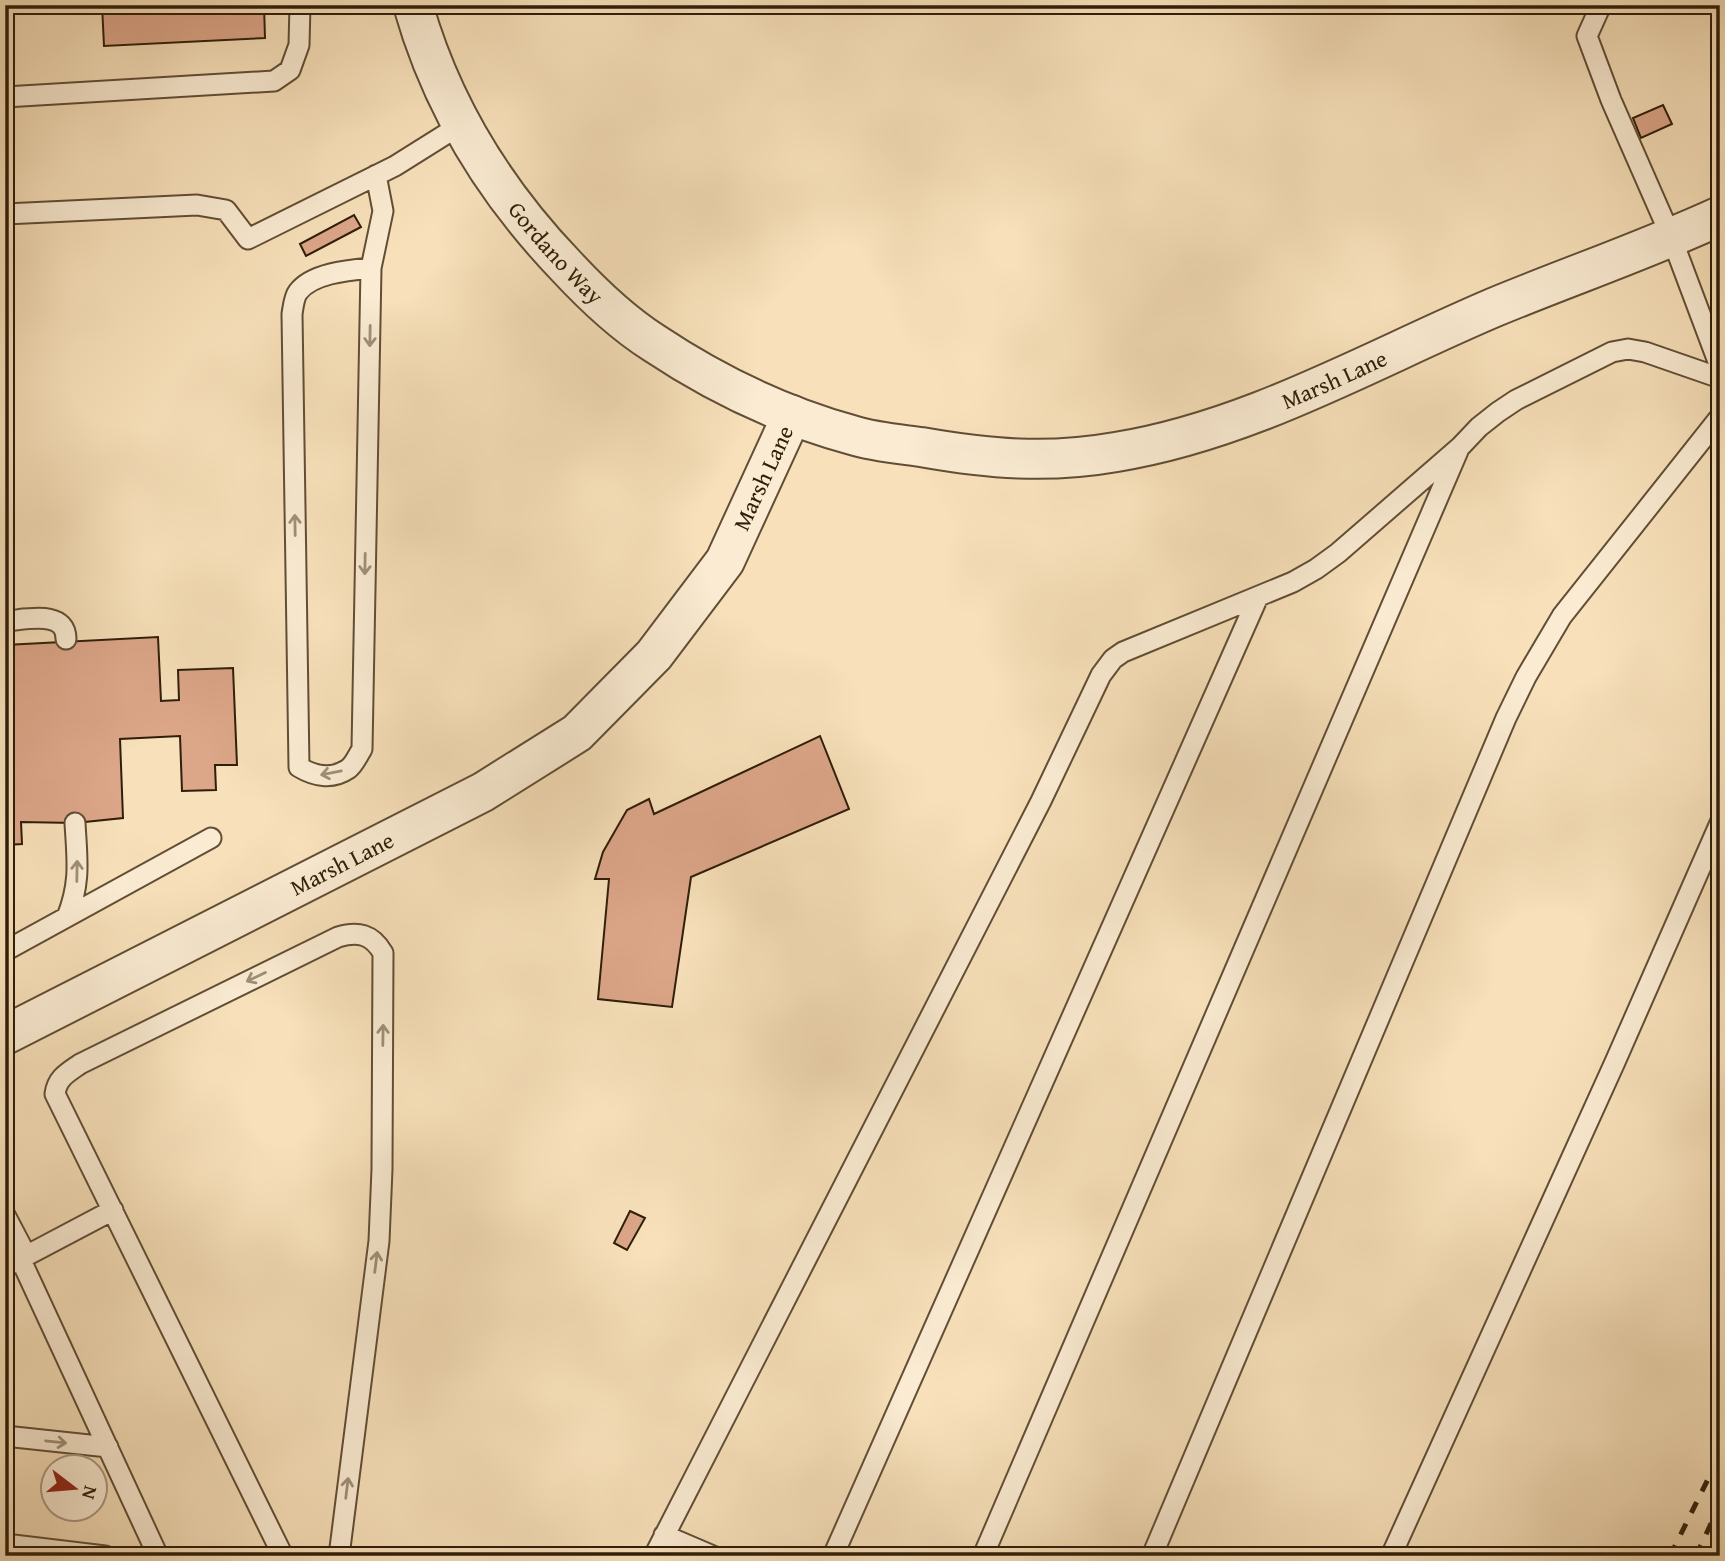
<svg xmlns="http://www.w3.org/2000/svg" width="1725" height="1561" viewBox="0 0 1725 1561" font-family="'Gentium Book Plus',serif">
<rect width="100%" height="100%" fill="#f7e0ba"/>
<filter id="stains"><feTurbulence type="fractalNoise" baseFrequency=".00286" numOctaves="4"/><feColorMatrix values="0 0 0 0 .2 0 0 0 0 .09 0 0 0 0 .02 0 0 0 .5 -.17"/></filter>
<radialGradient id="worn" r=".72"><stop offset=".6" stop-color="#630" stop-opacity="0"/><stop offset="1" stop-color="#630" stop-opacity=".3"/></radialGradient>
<path fill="#dca689" stroke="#2f1e09" stroke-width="2" d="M102,5H264L265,38L104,46Z
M1663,105L1672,124L1641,138L1633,118Z
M354,215L361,227L306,256L300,244Z
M158,637L161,701L179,700L178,670L233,668L237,765H215L216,790L182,791L180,736L120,739L123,818L75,823L21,822L22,844L5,845V645Z
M820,736L849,809L691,877L672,1007L598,999L609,879H595L603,852L627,810L649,799L654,814Z
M630,1211L645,1218L627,1250L614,1243Z"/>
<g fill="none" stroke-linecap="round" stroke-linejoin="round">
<g stroke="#614e35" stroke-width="23">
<path id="lane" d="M1601,5L1587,36L1611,100L1672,239L1720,367
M5,97L274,81L290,70L299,45L300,5
M5,214L197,205L226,210L248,239L395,166L462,124
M371,268C350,270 312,273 298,292C294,297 293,308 292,314L299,767C314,776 332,780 348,769C354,765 358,755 362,749L371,268L383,211L376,175
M5,621C25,620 66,609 66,639
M67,917C81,882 77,859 75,823
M5,951L211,838
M5,1215L26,1255
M20,1258L158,1556
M5,1267L113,1210
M5,1436L108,1447
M664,1535L713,1556
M5,1544L105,1556
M283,1556L55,1094C57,1078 67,1073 80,1064L338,937C358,931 372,934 383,953L382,1169L379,1241L339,1556
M654,1556L1041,801L1101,675L1113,659L1123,652L1293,582L1316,569L1338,553L1460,447L1479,427L1498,412L1516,400L1612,352L1628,349L1645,352L1720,378
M833,1556L1258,597
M983,1556L1458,451
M1152,1556L1506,718L1526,677L1562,616L1720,417
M1391,1556L1615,1062L1720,823"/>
</g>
<g stroke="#614e35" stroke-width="42">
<g id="street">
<path id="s1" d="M413,5C441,104 495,192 566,266C592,294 621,322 654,343C714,383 783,416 852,435C874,442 899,444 921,447C989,459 1048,464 1116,452C1251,430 1370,360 1495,307C1570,276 1646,250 1720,216"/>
<path id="s2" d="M5,1035L483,792L577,733L654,655L725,561L792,415"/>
</g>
</g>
<use href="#lane" stroke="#faebd2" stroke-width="19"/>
<use href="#street" stroke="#faebd2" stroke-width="38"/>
<path stroke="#2f1e09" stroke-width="5" stroke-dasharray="12 12" stroke-linecap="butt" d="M1670,1556L1720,1455
M1696,1556L1720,1504"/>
</g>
<defs><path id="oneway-shaft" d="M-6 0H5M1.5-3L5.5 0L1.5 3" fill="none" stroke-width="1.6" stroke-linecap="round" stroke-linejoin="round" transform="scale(1.75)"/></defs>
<g stroke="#9f8f78">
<use href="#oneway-shaft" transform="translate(370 336) rotate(91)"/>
<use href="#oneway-shaft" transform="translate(295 525) rotate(-91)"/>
<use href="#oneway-shaft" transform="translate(365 564) rotate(91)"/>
<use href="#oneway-shaft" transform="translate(331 773) rotate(169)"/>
<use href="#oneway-shaft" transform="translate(77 871) rotate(-89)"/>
<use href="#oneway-shaft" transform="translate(256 977) rotate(154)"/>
<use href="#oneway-shaft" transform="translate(383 1035) rotate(-89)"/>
<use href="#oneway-shaft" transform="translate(376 1262) rotate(-83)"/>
<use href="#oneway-shaft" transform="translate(56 1442) rotate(6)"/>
<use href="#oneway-shaft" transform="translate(347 1488) rotate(-83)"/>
</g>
<g text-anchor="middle" stroke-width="5" stroke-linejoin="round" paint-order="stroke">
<g font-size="23" fill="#2f1e09" stroke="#faebd2">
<text dy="8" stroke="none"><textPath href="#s1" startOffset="289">Gordano Way</textPath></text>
<text dy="8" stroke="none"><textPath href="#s1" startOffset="1139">Marsh Lane</textPath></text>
<text dy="8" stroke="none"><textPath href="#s2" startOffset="966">Marsh Lane</textPath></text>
<text dy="8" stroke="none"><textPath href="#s2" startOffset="378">Marsh Lane</textPath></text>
</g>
</g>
<rect width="1725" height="1561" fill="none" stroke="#f7e0ba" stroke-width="28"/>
<rect x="7" y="7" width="1711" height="1547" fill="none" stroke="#2f1e09" stroke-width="3.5"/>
<rect x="14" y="14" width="1697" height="1533" fill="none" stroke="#2f1e09" stroke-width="2"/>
<g transform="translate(74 1488) rotate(106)"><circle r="33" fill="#faebd2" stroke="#a99982" stroke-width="2"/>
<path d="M0-5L12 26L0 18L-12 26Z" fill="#8f2418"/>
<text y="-10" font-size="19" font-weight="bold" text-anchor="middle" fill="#2f1e09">N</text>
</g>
<rect width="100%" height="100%" filter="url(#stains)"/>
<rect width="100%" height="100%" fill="url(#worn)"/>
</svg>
